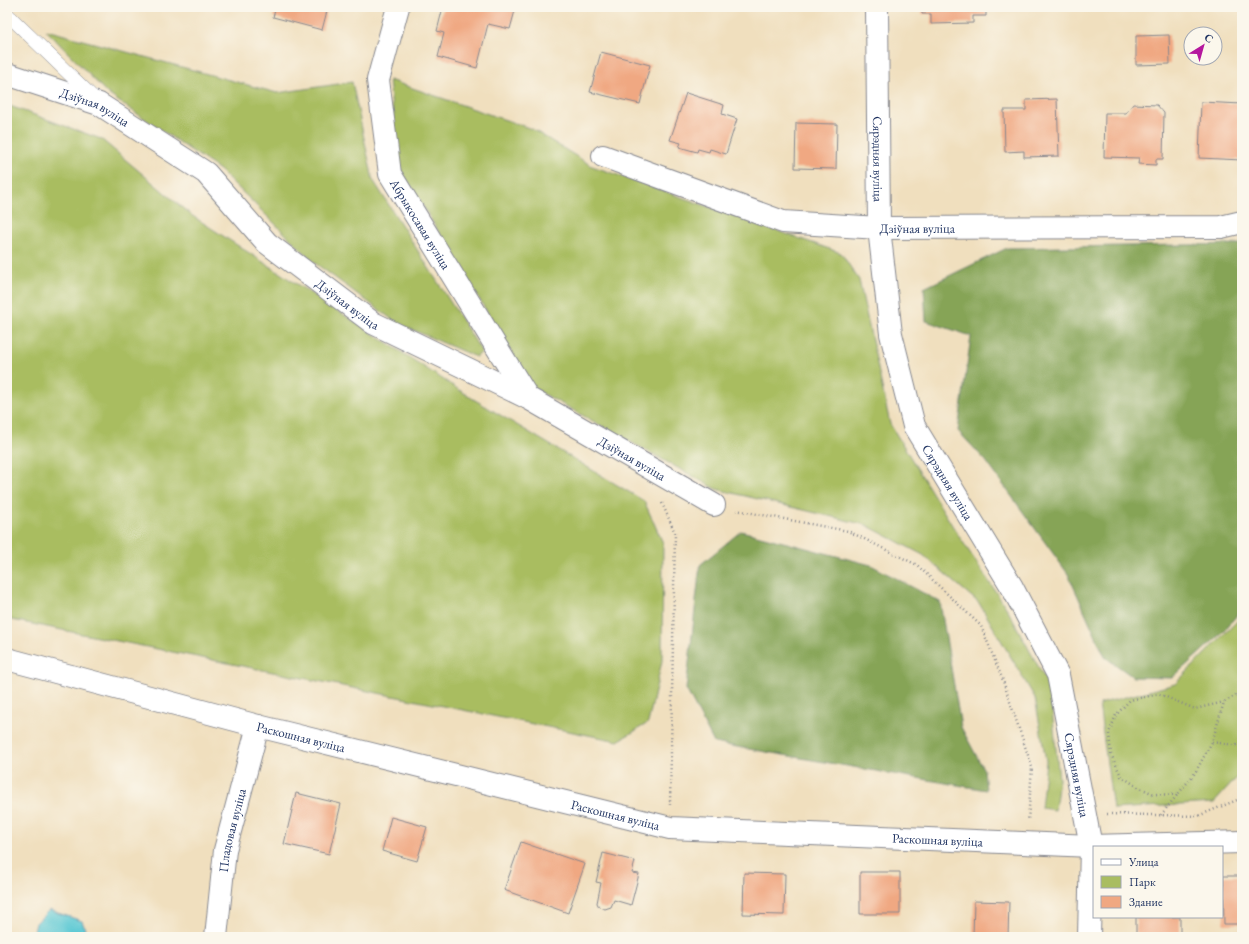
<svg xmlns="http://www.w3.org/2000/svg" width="1249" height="944" viewBox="0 0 1249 944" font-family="'EB Garamond',serif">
<rect width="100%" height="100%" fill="#fbf7ec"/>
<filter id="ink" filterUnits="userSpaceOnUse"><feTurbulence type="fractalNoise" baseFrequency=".025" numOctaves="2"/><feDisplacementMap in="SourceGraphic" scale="8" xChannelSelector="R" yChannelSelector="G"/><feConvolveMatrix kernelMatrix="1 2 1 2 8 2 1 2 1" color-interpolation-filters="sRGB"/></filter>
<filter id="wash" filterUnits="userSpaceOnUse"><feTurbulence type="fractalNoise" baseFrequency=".012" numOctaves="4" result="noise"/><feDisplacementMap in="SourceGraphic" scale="16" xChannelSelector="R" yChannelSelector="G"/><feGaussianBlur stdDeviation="0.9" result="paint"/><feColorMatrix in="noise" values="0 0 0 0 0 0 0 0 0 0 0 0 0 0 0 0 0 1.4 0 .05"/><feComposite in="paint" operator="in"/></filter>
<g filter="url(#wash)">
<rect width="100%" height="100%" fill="#f0dfbe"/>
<path fill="#a9bd61" stroke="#627660" d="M46,30L277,93L352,82L373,180L482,352L476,357L397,323L315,263L220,170L108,94Z
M389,80L532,129L592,166L841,253L859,280L890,424L955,530L1007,609L1050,688L1059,779L1055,810L1041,808L1046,761L1035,698L979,603L923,555L866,525L716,489L533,388L398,165Z
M7,105L101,139L191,215L470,397L644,501L663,543L662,661L648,723L618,741L7,619Z
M1242,616V772L1214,803L1113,809L1099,704L1175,684Z"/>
<path fill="#86a457" stroke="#506a5a" d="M1242,244V609L1223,632L1172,678L1133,677L1105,657L1068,574L986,461L958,431L971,336L926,321L924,288L1007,248Z
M741,531L871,565L940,602L961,727L984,770L986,790L714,743L686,689L700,565Z"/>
<path fill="#5dc9d4" stroke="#3c7c99" d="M49,910L82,921L85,929L83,937H33L36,923Z"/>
<g id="blocks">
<path fill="#f0a882" d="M276,7H328L322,30L273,17Z
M443,7H516L510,29L488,24L477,68L438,57L444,33L437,31Z
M922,7H986V16H973V23L931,24V14H922Z
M1169,35L1170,64L1136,65V36Z
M601,52L650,65L640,104L590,92Z
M686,93L724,105L722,114L737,119L726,154L710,149L709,152L698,149L697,152L679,147L681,143L670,140Z
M1057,99L1059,156L1024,157V151L1005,152L1004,110H1026V100Z
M1201,102L1242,104V160L1199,158Z
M1133,104L1157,105L1164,113L1163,159H1156V165L1138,164L1139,158L1104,157L1105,113H1126Z
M796,123L837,124L836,169L795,168Z
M296,793L341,804L329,854L284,844Z
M391,817L427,827L417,861L382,851Z
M521,842L585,864L568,913L504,890Z
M603,853L635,861L632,873L639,874L631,905L614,900L611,907L605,909L599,907L597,903L601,883L596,882Z
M860,872H900V914H860Z
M744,873L785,874L784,915L743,914Z
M1223,876H1242V924H1224Z
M974,901L1009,902L1008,937H973Z
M1136,917H1180V937H1136Z"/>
</g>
</g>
<g filter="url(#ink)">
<use href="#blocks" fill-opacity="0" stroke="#86878e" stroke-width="1"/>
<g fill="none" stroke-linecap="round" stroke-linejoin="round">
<g stroke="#86878e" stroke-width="14">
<path id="lane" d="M7,14L95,99"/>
</g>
<g stroke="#86878e" stroke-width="24">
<g id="street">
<path id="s1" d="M398,7L378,80L390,174L528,398"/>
<path id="s2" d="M877,7L879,228L891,334L914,426L1012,587L1058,675L1091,846L1089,937"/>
<path id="s3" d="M7,74L99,104L206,173L267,243L373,323L528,398L714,505"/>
<path id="s4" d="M603,156L783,222L879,228L1221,227L1242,222"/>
<path id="s5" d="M7,659L258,726L670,828L1091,846L1242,842"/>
<path id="s6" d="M216,937L225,850L258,726"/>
</g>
</g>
<path stroke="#86878e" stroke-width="2.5" stroke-dasharray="1 3" stroke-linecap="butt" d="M662,503L675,533L670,805
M736,510L848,531L917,565L981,626L1002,678L1032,767L1028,821
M1212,742L1242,746
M1177,795L1154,794L1138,787L1121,776L1111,754L1109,733L1116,715L1130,700L1159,694L1195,709L1224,702
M1107,814L1198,816L1242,798
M1161,815L1195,773L1212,742L1224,702L1238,694L1242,697"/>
<use href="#lane" stroke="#fff" stroke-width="13"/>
<use href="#street" stroke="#fff" stroke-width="22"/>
</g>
</g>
<g text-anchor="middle" stroke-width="3.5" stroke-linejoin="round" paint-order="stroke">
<g font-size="13" fill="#1b2f5e" stroke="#fbf7ec">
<text dy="5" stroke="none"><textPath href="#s3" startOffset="94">Дзіўная вуліца</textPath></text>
<text dy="5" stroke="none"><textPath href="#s2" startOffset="152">Сярэдняя вуліца</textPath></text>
<text dy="5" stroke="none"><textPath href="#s1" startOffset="229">Абрыкосавая вуліца</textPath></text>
<text dy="5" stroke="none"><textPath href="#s4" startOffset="326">Дзіўная вуліца</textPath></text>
<text dy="5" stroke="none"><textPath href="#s3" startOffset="418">Дзіўная вуліца</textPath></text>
<text dy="5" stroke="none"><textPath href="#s3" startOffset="742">Дзіўная вуліца</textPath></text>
<text dy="5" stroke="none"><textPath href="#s2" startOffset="488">Сярэдняя вуліца</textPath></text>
<text dy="5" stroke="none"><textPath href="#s5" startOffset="304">Раскошная вуліца</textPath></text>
<text dy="5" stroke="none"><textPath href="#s2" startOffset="812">Сярэдняя вуліца</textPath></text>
<text dy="5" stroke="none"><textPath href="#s5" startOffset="628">Раскошная вуліца</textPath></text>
<text dy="5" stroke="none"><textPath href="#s6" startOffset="108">Пладовая вуліца</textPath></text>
<text dy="5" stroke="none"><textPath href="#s5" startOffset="952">Раскошная вуліца</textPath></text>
</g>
</g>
<rect width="1249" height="944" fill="none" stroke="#fbf7ec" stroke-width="24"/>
<rect x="1093" y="846" width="130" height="72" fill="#fbf7ec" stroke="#a1a7b3"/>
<rect x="1101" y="859" width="20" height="6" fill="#ffffff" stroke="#a1a7b3"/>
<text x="1129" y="866" font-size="12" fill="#1b2f5e">Улица</text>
<rect x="1101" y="876" width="20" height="12" fill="#a9bd61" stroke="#a1a7b3"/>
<text x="1129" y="886" font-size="12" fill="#1b2f5e">Парк</text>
<rect x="1101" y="896" width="20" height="12" fill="#f0a882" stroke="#a1a7b3"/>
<text x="1129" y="906" font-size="12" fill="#1b2f5e">Здание</text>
<g transform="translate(1203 46) rotate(37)"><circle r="19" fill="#fbf7ec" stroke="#a1a7b3"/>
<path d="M0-3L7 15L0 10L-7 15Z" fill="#b5179e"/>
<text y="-6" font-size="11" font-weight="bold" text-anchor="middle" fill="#1b2f5e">С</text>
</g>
</svg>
